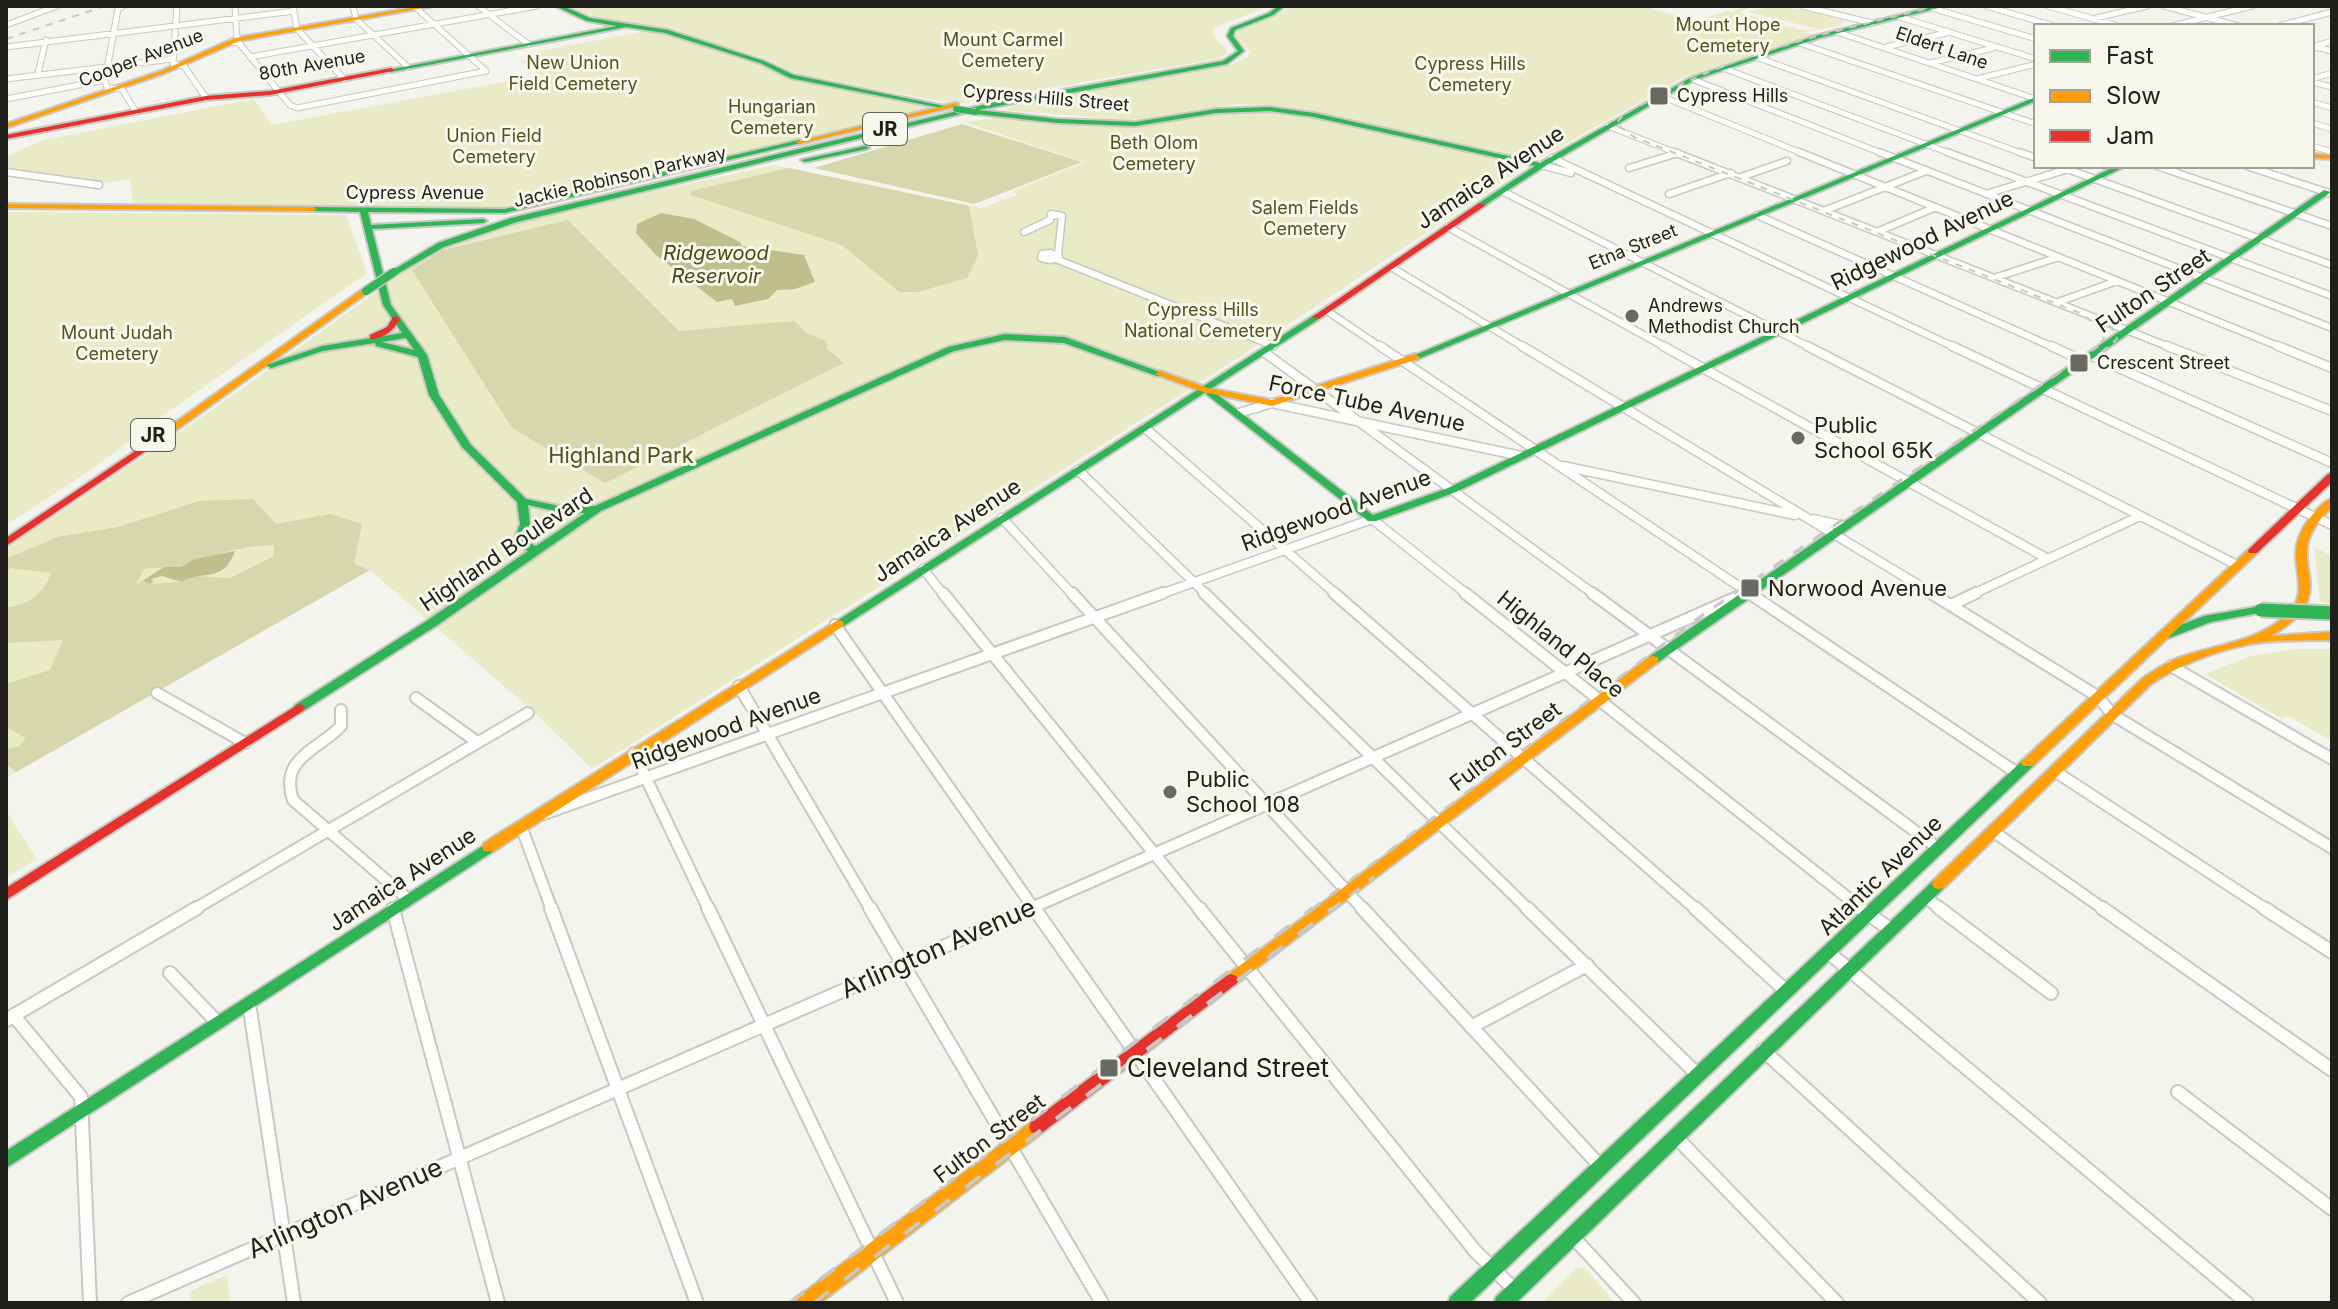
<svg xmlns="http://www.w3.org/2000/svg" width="2338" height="1309" viewBox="0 0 2338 1309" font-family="Inter,sans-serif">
<rect width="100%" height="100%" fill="#f4f4ee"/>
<path fill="#e9eac6" d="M568,6H1269L1212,29L1216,40L1227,49V53L1217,59L955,104L799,74L762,57L703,41L676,29L604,20Z
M1290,6H1643L1695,21L1728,11L1736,13L1733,10L1754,6L1739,12L1799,30L1819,29L1748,12C1780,0 1820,15 1853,22L1843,21L1840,26L1804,32L1811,35L1685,77L1538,159L1284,106L1237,104L1130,120L1002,110L1032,102L1030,99L1228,66L1248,57L1250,52L1235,35C1246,17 1276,21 1290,6Z
M651,30L761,65L787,78L926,105L932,109L504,208L133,206L130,179L107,183L6,169V156L44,140L253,99L272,125L541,75L520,61L531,59L524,54Z
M1239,110L1312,117L1512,161L1513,166L1522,169L1212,375L592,769L535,713L370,570L6,778V549L212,410L416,263L476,235L556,213L774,165L981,208L1017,195L1012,192L1085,162L963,122L1003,117L1057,125L1129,126Z
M12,212L346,215L367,273L158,419L91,470L6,525V213Z
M2314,547L2332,556V605L2320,602Z
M2295,649H2332V741L2288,716L2282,719L2205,674L2251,656Z
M6,812L37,859L6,878Z
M1578,1267L1586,1269L1615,1303H1542Z
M227,1275L230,1303H191L190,1291Z"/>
<path fill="#d7d7ae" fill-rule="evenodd" d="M962,124L1082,162L974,204L814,168Z
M789,168L969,206L978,255L967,278L918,292H899L842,245L691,195V191Z
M568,220L679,331L794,321L807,333L826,341L827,349L844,363L605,483L512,428L412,270L443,250Z
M253,499L276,524L330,514L362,524L354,564L370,570L16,772L6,764V749L20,746L26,738L6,727V684L50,670L63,640L6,643V608C28,605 44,594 51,573L11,568L6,571V559L57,537L118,527L199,501ZM274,545V556L230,578L195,576L182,582L150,584L148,581L136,585L144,569C156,566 170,571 181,567C211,556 242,545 274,545Z"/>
<path fill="#bebf8c" d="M661,213L694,219L740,242L742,246L804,255L815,282L795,289L777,290L768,299L735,306L732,299L717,302L656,255L636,233L637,224Z
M235,551C223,584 204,569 182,582L162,576L151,579L153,582L150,584L144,581L136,585L164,567H181L195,559Z"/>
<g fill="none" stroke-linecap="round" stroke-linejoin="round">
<g stroke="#c8c8c4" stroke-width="7">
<path id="street-far4" d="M123,6L118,9L105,80L107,88L122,89L136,112
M177,6L173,64L184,66L206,98
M235,6L237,39
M293,6L297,29L344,79
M353,6L356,19L408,67
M478,6L528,44
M1802,6L1872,23
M1925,6L2036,39
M1986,6L2054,26
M2048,6L2118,26
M2164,6L2238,26
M1900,17L2036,59
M2096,18L2147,6
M6,25L57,6
M2172,26L2252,6
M2279,26L2332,12
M1837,32L2033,98L2036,95
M231,42L239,43L290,105L297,108L486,71L414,6
M1799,43L2036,124
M6,47L294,11
M1886,47L1946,33
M2312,47L2332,41
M2315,47L2332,51
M250,57L537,6
M1756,57L2024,154
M1930,63L1993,48
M1723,68L1952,154
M38,73L46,40
M6,79L173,59
M1692,79L1884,154
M1977,79L2036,64
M2312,79L2332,73
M2312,82L2332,87
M1661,96L1804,154
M6,99L105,80
M2312,102L2332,108
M2312,123L2332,129
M1608,126L1679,154
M2312,146L2332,152"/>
</g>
<g stroke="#c8c8c4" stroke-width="9">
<path id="street-far3" d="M1674,152L2172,348
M1799,152L2283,348
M1879,152L2332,328
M1947,152L2332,296
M2019,152L2036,158
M1552,158L1956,348
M1541,165L1571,173
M2059,166L2332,265
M2157,166L2332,226
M2247,166L2332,194
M1629,168L1678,153
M6,172L99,185
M1741,177L1787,161
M1502,191L1811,348
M1669,194L1731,173
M1986,194L2078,166
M1826,210L1926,171
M1757,215L2055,348
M1448,227L1667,348
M1879,231L1936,207
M1024,232L1050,220L1051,214L1062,216L1058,254
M1050,253L1059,257L1051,260L1041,258L1042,254Z
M1056,259L1274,346
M1391,267L1525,348
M1997,277L2059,257
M2058,302L2117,281
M1327,311L1382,348"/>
</g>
<g stroke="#c8c8c4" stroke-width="11">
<path id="street-far2" d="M1380,346L1752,595
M1522,346L1935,595
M1663,346L2048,559
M1807,346L2235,564
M1952,346L2332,525
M2051,346L2084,361
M2167,346L2332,411
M2278,346L2332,368
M1264,352L1595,595
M2092,356L2332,463
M1239,413L1272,403L1521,456
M1145,428L1337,595
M1563,466L1795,515
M1078,470L1207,595
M1002,518L1073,595
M1814,519L1844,526
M923,569L944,595
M1158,595L1372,519L1468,595
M1971,595L2140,516"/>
</g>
<g stroke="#c8c8c4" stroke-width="14">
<path id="street-far1" d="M943,593L1200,910
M1072,593L1364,910
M1204,593L1529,910
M1334,593L1697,910
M1465,593L1863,910
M1592,593L1938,848
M1749,593L2017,773
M1931,593L2097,696L2113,715L2332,848
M1951,605L1976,593
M835,625L1035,910
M2171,666L2332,759
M739,686L871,910
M157,693L245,743
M416,698L477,742
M341,710V726C317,751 279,758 293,800L408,899
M634,753L709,910
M2056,772L2267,910
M544,814L1163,593
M521,826L552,910
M1994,832L2105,910
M1925,897L1942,910
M193,910L528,713
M1027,910L1737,597"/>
</g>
<g stroke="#c8c8c4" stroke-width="16">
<path id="street" d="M551,908L697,1303
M708,908L897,1303
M870,908L1102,1303
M1034,908L1311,1303
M1199,908L1476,1252L1516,1291
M1362,908L1601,1167
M1527,908L1698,1075
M1695,908L1786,991
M1860,908L1891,930
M1939,908L2051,993
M2102,908L2332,1070
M2264,908L2332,952
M393,909L498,1303
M1828,952L2247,1303
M170,973L218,1023
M249,1003L294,1303
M14,1016L81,1097L90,1303
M6,1020L197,908
M1471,1027L1587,965
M1763,1050L2040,1303
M2178,1092L2332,1209
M1675,1136L1837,1303
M1572,1236L1634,1303
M128,1303L1032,908"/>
</g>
<g stroke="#c8c8c4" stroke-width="4">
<path id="fast" d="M555,6H563L590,18L668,30L764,61L794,75L949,107L946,109L790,78L760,63L665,33L626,27L391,72L388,70L617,26L587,21Z
M1278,6H1285L1273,15L1235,30L1233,36L1244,51L1227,64L978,110L1058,119L1135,122L1216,109L1270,107L1314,113L1540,163L1690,78L1815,36L1936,6H1946L1819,38L1694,80L1547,165L1482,207H1479V203L1535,166L1314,117L1270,111L1216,113L1135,126L1058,123L976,114L973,111L517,222L444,247L397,274L390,272L438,243L511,218L991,103L1223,61L1238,51L1227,36L1231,28L1269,13Z
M2036,97V101L1418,359L1415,360L1410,357Z
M799,140L801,141V143L505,213L368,212L371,225L483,219L487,221L483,223L372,229L391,305L427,355L439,395L471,445L526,499L564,507L595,506L948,347L1005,334L1065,337L1165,374L1163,376H1157L1064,343L1005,340L954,351L601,511L436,626L303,711H295L293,708L295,705L428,620L528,551L519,546L515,538L520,524L517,502L462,447L429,395L418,357L376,346L375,343L323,351L271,368L266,365L322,346L402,333L383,305L360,212L313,211H310V207L505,209ZM406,338L414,350L382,342ZM528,505L564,513H585L536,546L527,542L525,538L530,524Z
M865,146L869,148L867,149L805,162L801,160Z
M2116,166H2126L1456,492L1376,521H1368L1206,394L1208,392H1214L1373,515L1448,488Z
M2324,190L2331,192L1657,663H1649L1647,660L1649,657Z
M1316,314L1320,317L1319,319L842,627L838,628L832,624Z
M2261,606L2267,610L2265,612L2211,622L2169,638L2163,634L2165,631L2204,616Z
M2028,759L2033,760L2035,763L2033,766L1470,1303H1448L1450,1297L2023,760Z
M489,842L494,843L496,847L494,851L6,1168V1151Z
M1939,879L1944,880L1946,884L1944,888L1516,1303H1494L1496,1297L1934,880Z"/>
</g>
<g stroke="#c8c8c4" stroke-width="4">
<path id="slow" d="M421,6H434L239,41L165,73L6,128V124L161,71L235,38Z
M956,103L958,104V106L799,144L796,142Z
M2312,154L2332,155V159L2312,158Z
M6,204L313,207L317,209L313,211L6,208Z
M363,289L370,291L165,438H159V434Z
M1415,354L1420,357L1418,359L1272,406L1203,392L1155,374L1160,371L1208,388L1272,400Z
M2332,498V507C2320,519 2308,532 2307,550C2306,561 2309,571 2310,582C2312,608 2292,624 2271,636L2332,632V640C2306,641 2275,639 2250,644C2215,651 2181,664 2151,684L1944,888L1939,889L1934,888L1932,884L1934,880L2143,678C2155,670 2167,662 2181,657C2217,644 2268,641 2293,607C2305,591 2295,571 2296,553C2296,540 2302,529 2309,519C2316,510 2323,502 2332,498Z
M2253,548L2257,549L2258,551L2257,553L2033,766H2023L2021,763L2023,760L2249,549Z
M838,620L842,621L844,624L842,627L494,851H484L482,847L484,843Z
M1653,656L1657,657L1659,660L1657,663L1236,984L1231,986L1226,984L1223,980L1226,976L1649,657Z
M1037,1120L1043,1122L1045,1127L1043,1132L820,1303H796L798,1297L1031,1122Z"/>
</g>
<g stroke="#c8c8c4" stroke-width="4">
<path id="jam" d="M391,68L393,69V71L270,95L206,100L6,139V135L206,96L270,91Z
M1479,203L1486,205L1319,319L1312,317Z
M396,316L400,319C394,330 384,339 370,339V335L387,327L393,317Z
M162,433L167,436L165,438L6,546V538Z
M2332,473V482L2257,553H2249L2248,551L2249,549L2328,474Z
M299,704L303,705L305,708L303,711L6,900V888Z
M1231,974L1236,976L1239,980L1236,984L1043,1132L1037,1134L1031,1132L1029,1127L1031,1122L1226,976Z"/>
</g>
<use href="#street-far4" stroke="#fdfdfc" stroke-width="5"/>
<use href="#street-far3" stroke="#fdfdfc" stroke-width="6"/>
<use href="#street-far2" stroke="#fdfdfc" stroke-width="8"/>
<use href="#street-far1" stroke="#fdfdfc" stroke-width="10"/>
<use href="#street" stroke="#fdfdfc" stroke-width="12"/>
<use href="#fast" fill="#30b455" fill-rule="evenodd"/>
<use href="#slow" fill="#ff9f0a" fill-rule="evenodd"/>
<use href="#jam" fill="#e5322d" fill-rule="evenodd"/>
<path stroke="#c8c8c6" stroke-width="2" stroke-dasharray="7 7" stroke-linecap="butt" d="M1938,6C1841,30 1739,51 1651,100C1638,107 1624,112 1616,124L1634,137L2082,314L2100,328L2104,339L2095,348
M6,39L105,6
M2098,317L2112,328L2117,339L2107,348"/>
<path stroke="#c8c8c6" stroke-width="3" stroke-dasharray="12 12" stroke-linecap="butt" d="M2098,356L2109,346
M1311,910L1701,616L2098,346
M1331,910L1374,877"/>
<path stroke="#c8c8c6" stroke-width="4" stroke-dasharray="19 19" stroke-linecap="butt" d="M789,1303L1313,908
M814,1303L1333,908"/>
<g stroke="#c8c8c4" stroke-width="8" stroke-linecap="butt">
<path id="fast-bridge-far2" d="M956,109L976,112"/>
</g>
<g stroke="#c8c8c4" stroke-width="11" stroke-linecap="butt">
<path id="fast-bridge-far1" d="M366,291L394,272"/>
</g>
<g stroke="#c8c8c4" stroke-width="17" stroke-linecap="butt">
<path id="fast-bridge" d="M2261,610L2332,613"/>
</g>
<use href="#fast-bridge-far2" stroke="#30b455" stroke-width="6"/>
<use href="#fast-bridge-far1" stroke="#30b455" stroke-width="8"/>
<use href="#fast-bridge" stroke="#30b455" stroke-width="13"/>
</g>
<g fill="#6a6a65" stroke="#f7f7eb" stroke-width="3">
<rect x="1649" y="86" width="20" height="20" rx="4"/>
<circle cx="1632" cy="316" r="8"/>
<rect x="2069" y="353" width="20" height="20" rx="4"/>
<circle cx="1798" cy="438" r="8"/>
<rect x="1740" y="578" width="20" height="20" rx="4"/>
<circle cx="1170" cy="792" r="8"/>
<rect x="1099" y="1058" width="20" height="20" rx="4"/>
</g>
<g text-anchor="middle" stroke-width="6" stroke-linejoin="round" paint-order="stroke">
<g font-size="18" fill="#53531e" stroke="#f7f7eb">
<text x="1728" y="31">Mount Hope<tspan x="1728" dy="21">Cemetery</tspan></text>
<text x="1003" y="46">Mount Carmel<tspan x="1003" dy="21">Cemetery</tspan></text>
<text x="573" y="69">New Union<tspan x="573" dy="21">Field Cemetery</tspan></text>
<text x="1470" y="70">Cypress Hills<tspan x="1470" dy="21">Cemetery</tspan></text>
<text x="772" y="113">Hungarian<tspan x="772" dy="21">Cemetery</tspan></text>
<text x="494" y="142">Union Field<tspan x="494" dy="21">Cemetery</tspan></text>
<text x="1154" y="149">Beth Olom<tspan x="1154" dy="21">Cemetery</tspan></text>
<text x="1305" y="214">Salem Fields<tspan x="1305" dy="21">Cemetery</tspan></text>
<text x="1203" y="316">Cypress Hills<tspan x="1203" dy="21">National Cemetery</tspan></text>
<text x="117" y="339">Mount Judah<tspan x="117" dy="21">Cemetery</tspan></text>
</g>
<g font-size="18" fill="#1f1f1b" stroke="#f7f7eb">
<text transform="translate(1942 48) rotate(19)" y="6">Eldert Lane</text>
<text transform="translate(141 58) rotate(-21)" y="6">Cooper Avenue</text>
<text transform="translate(312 65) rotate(-10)" y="6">80th Avenue</text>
<text transform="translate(1046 98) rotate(5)" y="6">Cypress Hills Street</text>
<text transform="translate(620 177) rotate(-13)" y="6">Jackie Robinson Parkway</text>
<text x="415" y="199">Cypress Avenue</text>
<text transform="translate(1633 247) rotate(-22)" y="6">Etna Street</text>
</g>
<g font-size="18" fill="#1f1f1b" stroke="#f7f7eb" text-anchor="start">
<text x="1677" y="102">Cypress Hills</text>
<text x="1648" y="312">Andrews<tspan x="1648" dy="21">Methodist Church</tspan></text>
<text x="2097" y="369">Crescent Street</text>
</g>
<g fill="#f7f7eb" stroke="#606059" stroke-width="2">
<rect x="863" y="113" width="44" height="32" rx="6"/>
<rect x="131" y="419" width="44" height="32" rx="6"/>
</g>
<g font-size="20" font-weight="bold" fill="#1f1f1b">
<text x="885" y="136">JR</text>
<text x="153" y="442">JR</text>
</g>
<g font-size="20" font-style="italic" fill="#494812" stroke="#f7f7eb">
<text x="716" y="260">Ridgewood<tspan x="716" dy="23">Reservoir</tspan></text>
</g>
<g font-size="22" fill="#1f1f1b" stroke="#f7f7eb">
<text transform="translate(1490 177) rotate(-33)" y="8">Jamaica Avenue</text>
<text transform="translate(1922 240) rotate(-26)" y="8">Ridgewood Avenue</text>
<text transform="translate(2153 290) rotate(-34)" y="8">Fulton Street</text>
<text transform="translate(1367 403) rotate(12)" y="8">Force Tube Avenue</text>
<text transform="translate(1336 510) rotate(-20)" y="8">Ridgewood Avenue</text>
<text transform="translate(947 530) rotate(-33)" y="8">Jamaica Avenue</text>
<text transform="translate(506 549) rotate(-34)" y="8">Highland Boulevard</text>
<text transform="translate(1561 644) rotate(39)" y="8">Highland Place</text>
<text transform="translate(726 728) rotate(-20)" y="8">Ridgewood Avenue</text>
<text transform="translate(1505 746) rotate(-37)" y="8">Fulton Street</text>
<text transform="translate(1880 875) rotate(-44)" y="8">Atlantic Avenue</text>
<text transform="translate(402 879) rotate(-33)" y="8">Jamaica Avenue</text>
<text transform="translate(989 1138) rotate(-37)" y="8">Fulton Street</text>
</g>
<g font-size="22" fill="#1f1f1b" stroke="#f7f7eb" text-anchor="start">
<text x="1814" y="433">Public<tspan x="1814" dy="25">School 65K</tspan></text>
<text x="1768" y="596">Norwood Avenue</text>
<text x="1186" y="787">Public<tspan x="1186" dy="25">School 108</tspan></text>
</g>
<g font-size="22" fill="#53531e" stroke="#f7f7eb">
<text x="621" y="463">Highland Park</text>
</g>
<g font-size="26" fill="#1f1f1b" stroke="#f7f7eb">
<text transform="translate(938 948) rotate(-24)" y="9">Arlington Avenue</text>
<text transform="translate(345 1208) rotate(-24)" y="9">Arlington Avenue</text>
</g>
<g font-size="26" fill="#1f1f1b" stroke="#f7f7eb" text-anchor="start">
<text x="1127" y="1077">Cleveland Street</text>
</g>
</g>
<rect width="2338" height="1309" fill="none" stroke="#1f1f1b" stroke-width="16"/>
<rect x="2034" y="24" width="280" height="144" fill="#f7f7eb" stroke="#a1a198" stroke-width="2"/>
<rect x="2050" y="50" width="40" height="12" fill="#30b455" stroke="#a1a198" stroke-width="2"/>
<text x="2106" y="64" font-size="24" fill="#1f1f1b">Fast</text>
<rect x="2050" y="90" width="40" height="12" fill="#ff9f0a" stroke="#a1a198" stroke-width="2"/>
<text x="2106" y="104" font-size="24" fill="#1f1f1b">Slow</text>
<rect x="2050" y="130" width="40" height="12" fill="#e5322d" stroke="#a1a198" stroke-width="2"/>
<text x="2106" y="144" font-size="24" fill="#1f1f1b">Jam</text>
</svg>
